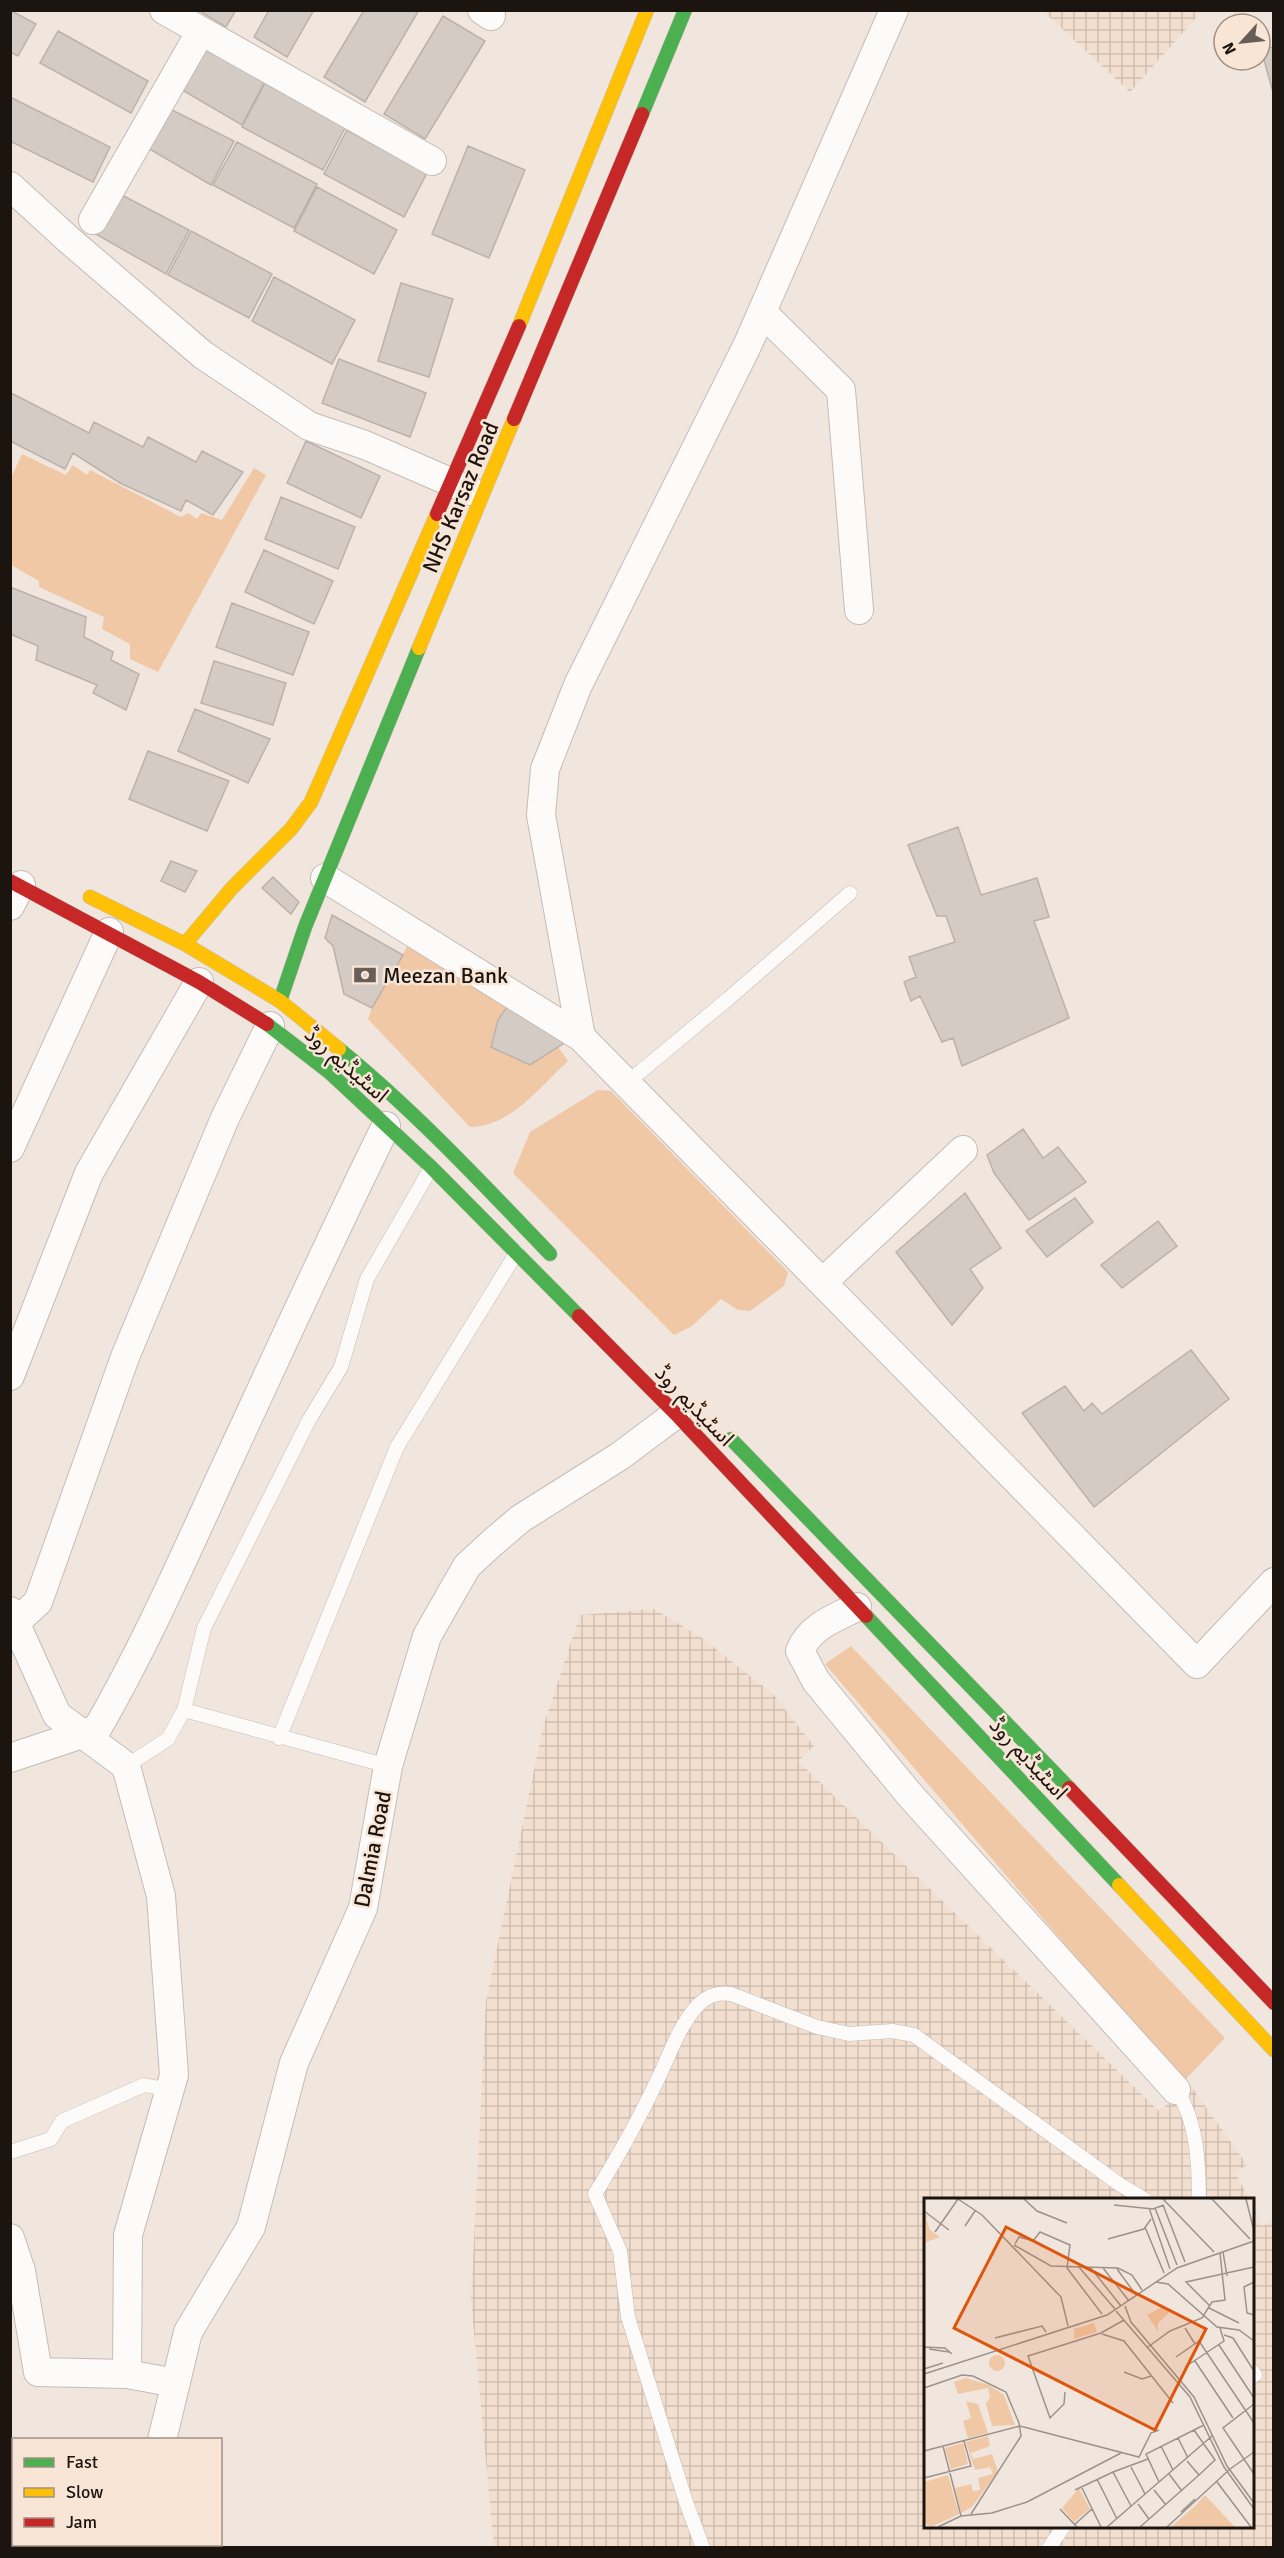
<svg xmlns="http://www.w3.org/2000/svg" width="1284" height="2558" viewBox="0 0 1284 2558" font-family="Signika,'Noto Sans Arabic',sans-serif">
<defs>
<pattern id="industrial-grid" width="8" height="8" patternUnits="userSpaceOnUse" patternTransform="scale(1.5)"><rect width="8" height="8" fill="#f3dfd0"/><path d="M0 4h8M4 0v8" fill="none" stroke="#d0beb1"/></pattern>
</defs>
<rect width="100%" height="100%" fill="#f1e6dd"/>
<path fill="url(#industrial-grid)" d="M1043,11H1202L1130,92Z
M654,1609L702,1638L773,1694L814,1746L798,1761L1159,2111L1170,2102L1186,2079L1247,2165L1235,2172L1249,2199L926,2200V2526H1252L1253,2207L1262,2226L1273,2222V2547L494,2548L471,2300L486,2001L543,1727L580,1615Z"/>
<path fill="#f0c8a6" d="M22,454L66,475L73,465L87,475L90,470L181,517L188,513L197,519L201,513L222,520L254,468L266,475L158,672L130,659V644L102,629L104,617L39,587V581L11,565V478Z
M411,940L511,1001L498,1020L491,1047L530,1065L558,1047L568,1061C540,1087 510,1127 470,1127L368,1019L372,1008Z
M598,1090L611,1091L788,1272L784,1286L750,1311L738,1310L721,1299L692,1326L674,1335L513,1173L530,1132Z
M851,1646L1225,2038L1186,2079L1178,2076L825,1664Z"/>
<path fill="#d4cbc4" stroke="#bab2ab" stroke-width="1.5" d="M10,10L36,24L18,56L10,52Z
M198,10H236L226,27Z
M269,10H314L287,57L254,37Z
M364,10H419L365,102L324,77Z
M443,16L485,41L425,139L384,114Z
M58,31L148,81L131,113L40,63Z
M198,46L265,81L242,125L177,87Z
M1274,47V96L1261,49Z
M265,83L346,126L323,170L242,127Z
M10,97L110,147L93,182L10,141Z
M168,108L234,141L211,185L146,147Z
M347,130L427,173L404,217L324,174Z
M237,142L317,184L294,228L213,185Z
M468,146L525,170L489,258L432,234Z
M317,187L397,230L374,274L294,231Z
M116,192L189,230L166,274L94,233Z
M191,231L272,274L249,318L168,275Z
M274,277L355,320L332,364L252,321Z
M401,283L453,299L429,377L378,361Z
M339,359L426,393L410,437L322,403Z
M11,393L89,433L94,422L143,447L148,437L196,462L202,451L243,472L213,515L186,500L181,511L120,483L73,453L65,469L10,441Z
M306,441L380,476L361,518L287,483Z
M281,497L355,527L338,569L265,539Z
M264,550L333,581L314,624L245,592Z
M10,587L86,617L84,637L113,652L111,660L139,674L126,710L93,693L97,685L36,660L38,646L10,634Z
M232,603L309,632L293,675L216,647Z
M214,661L286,683L273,725L201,703Z
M195,709L270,739L248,783L178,751Z
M148,751L229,781L207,831L129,799Z
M958,827L981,895L1037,878L1049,917L1034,921L1069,1018L962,1066L953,1038L942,1042L920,996L911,1001L904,982L916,977L909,957L955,942L946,916H937L908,845Z
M171,861L197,871L185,892L161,881Z
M273,877L299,902L291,914L262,888Z
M332,915L403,955L372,1008L344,994L333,946L325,938Z
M511,1001L566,1042L530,1065L491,1047L498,1020Z
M1023,1129L1043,1158L1058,1147L1086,1182L1029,1220L994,1173L987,1155Z
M965,1193L1001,1248L970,1269L983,1288L952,1325L896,1252Z
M1075,1198L1093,1222L1047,1257L1026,1231Z
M1158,1221L1177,1246L1122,1288L1101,1265Z
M1191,1350L1229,1399L1094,1507L1022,1413L1065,1386L1084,1411L1092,1403L1102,1414Z"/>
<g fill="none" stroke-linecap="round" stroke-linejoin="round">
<g stroke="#c4bcb5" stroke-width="15">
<path id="lane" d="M628,1082L728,999L850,893
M184,1710L388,1766
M279,1738L397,1447L517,1252
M126,1766L168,1739L184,1710L204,1628L309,1420L341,1367L367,1279L431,1168
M1176,2090C1197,2120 1199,2164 1199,2200
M10,2152L51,2139L62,2121L144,2085L170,2090
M1252,2371L1255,2375
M703,2548L686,2502L628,2317L620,2251L595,2194C617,2158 637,2123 655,2085C669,2058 677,2028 698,2005C708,1995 718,1992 731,1994L817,2027L849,2034L892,2031L914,2035L1119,2184L1146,2200
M1049,2548L1064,2526"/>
</g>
<g stroke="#c4bcb5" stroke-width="30">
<path id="street" d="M164,10L432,161
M482,10L491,16
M10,186L69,240L203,355L309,426L365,445L471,491
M93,220L201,31
M762,312L841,390L859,610
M325,878L581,1037L1197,1664L1274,1582
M10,906L21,885
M581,1037L541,815L545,769L578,685L747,346L894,10
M10,1148L109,932
M823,1282L963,1150
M10,1376L89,1173L199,982
M857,1607C835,1618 810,1626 800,1651L816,1681L909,1794L1176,2090
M10,1611L57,1715L126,1766L161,1896L174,2075L128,2235L127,2374L176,2383
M16,1622L38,1602L125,1357L225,1118L270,1026
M10,1758L97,1729C145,1646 183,1559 223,1472C277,1356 329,1241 386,1126
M10,2238L21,2271L38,2372L127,2374
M162,2440L188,2332L251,2227L294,2063L363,1908L388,1766L427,1636L467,1566L492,1543L520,1519L620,1456L676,1414
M126,2548L128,2544"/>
</g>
<g stroke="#c4bcb5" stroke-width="15">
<path id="fast" d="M642,114L685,10
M280,1001L305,927L419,648
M267,1024L329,1072L431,1167L579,1316
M339,1049C415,1111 482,1183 550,1254
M731,1439L1069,1788
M866,1616L1119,1885"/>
</g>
<g stroke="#c4bcb5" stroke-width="15">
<path id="slow" d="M519,326L647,10
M419,648L514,419
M90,897L185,944L280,1001L339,1049
M185,944L232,888L291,829L311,802L437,514
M1119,1885L1274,2050"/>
</g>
<g stroke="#c4bcb5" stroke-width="15">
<path id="jam" d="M514,419L642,114
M437,514L519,326
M10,881L199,982L267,1024
M579,1316L676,1414L866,1616
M1069,1788L1274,2003"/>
</g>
<use href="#lane" stroke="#fdfbfa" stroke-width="14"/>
<use href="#street" stroke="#fdfbfa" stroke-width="28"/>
<use href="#fast" stroke="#4caf50" stroke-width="14"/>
<use href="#slow" stroke="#ffc107" stroke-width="14"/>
<use href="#jam" stroke="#c62828" stroke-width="14"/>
</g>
<defs>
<g id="bank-bare" transform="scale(1.8)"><path d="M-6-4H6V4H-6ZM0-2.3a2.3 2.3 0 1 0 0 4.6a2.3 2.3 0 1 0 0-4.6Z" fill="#665e57" stroke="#f9e5d5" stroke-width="2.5" paint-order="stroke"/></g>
</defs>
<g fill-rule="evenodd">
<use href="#bank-bare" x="365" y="975"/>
</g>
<g text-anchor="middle" stroke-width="5" stroke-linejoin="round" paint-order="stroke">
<g font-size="22" fill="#1b140f" stroke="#f9e5d5">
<text transform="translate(460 497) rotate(-67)" y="8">NHS Karsaz Road</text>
<text transform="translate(347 1064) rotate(41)" y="8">اسٹیڈیم روڈ</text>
<text transform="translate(695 1405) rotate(46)" y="8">اسٹیڈیم روڈ</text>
<text transform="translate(1029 1758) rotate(47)" y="8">اسٹیڈیم روڈ</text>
<text transform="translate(372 1849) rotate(-79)" y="8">Dalmia Road</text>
</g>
<g font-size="22" fill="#1b140f" stroke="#f9e5d5" text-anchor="start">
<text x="383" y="983">Meezan Bank</text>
</g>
</g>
<g transform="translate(924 2198)">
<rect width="330" height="330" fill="#f1e6dd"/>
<path d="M240,108L245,115L234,125V133L223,117ZM170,125L173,134L150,141V131ZM65 165a8 8 0 1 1 16 0a8 8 0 1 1-16 0ZM42,180L65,187L80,197L91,227L68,228L62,206L66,199L64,190L34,196L30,184ZM42,203L54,206L64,235L44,240L39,223L47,220ZM64,238L66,248L47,255L49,261L68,256L74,273L48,309L37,315L31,290L47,286L49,293L56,292L54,280L69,276L66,269L51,272L42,244ZM39,245L44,266L27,271L21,250ZM24,277L35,316L7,329L0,325V284ZM281,297L311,329H247L271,308Z" fill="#f0c8a6"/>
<path d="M0,16L4,18L2,20L6,32L16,39L0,45Z" fill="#f0c8a6"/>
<path d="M155,290L166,311L150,324L138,310Z" fill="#f0c8a6"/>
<path fill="none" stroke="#9b928b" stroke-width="1.5" d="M34,1L58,17L137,99L144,128M100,1L113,13L143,25M239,1L290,54M288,1L326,41M322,1L330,33M190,7L229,11L240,7M239,7L261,64M225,10L246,71M231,10L253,67M0,13L25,32M41,28L51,13M221,29L240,75M11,34L34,1M184,41L220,31L227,21M91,46L95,39L109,43L116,34L146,47L143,70L178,116M90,47L127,68L194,70L208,77L218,92M299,54L303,78M154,68L191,111M166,69L197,108M179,70L205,103M193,71L212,97M232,84L244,86L293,129L315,132L330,143M330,84L320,89L323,115L330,117M285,107L262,84L330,69M201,108L207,124L270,199L303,268L330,305M285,110L315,125M192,113L266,199L300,269L330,311M261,130L271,146M178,136L200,143L249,205M300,137L309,140L330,173M71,140L118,128L122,134M295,147L330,200M0,149L21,150L28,156M224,149L246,133L278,120L288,104L301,102L296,55M5,151L25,154M252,159L275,143L330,225M271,163L309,220M261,169L300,143L296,130M0,171L19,165M200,174L218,181L227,178M0,176L183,117L253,70L330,43M0,190L38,177L49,178L82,194L95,225L97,238L47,316M141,194L140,206L126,220L104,158L177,135L200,122M330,206L299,230L330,276M270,232L291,262L275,277M254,240L264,260M19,248L37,318M237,248L249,272M0,253L96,228L215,259L227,235L235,232M207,269L221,296M189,274L224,261M245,276L258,293M0,280L47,268L40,243M173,281L193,321M235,284L222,256L280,227M293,284L327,329M157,288L177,329M151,292L189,274L207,308M230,292L242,307M214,306L225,321M136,311L153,329M257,314L271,301M150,327L168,311M14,329L37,318L68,315L103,304L197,255M183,329L288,238M216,329L275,277L263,263M243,329L306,271L330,254"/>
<path fill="#de560c" fill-opacity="0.15" stroke="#de560c" stroke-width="3" d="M82,29L282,131L231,232L30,130Z"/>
<rect width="330" height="330" fill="none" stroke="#1b140f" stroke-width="3"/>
</g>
<rect width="1284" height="2558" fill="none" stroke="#1b140f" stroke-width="24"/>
<rect x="12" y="2438" width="210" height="108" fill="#f9e5d5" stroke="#a09186" stroke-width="1.5"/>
<rect x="24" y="2458" width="30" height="9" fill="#4caf50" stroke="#a09186" stroke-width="1.5"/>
<text x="66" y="2468" font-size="18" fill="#1b140f">Fast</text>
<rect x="24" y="2488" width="30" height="9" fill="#ffc107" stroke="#a09186" stroke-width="1.5"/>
<text x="66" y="2498" font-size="18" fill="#1b140f">Slow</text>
<rect x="24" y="2518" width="30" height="9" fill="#c62828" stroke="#a09186" stroke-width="1.5"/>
<text x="66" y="2528" font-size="18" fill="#1b140f">Jam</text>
<g transform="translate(1242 42) rotate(243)"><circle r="28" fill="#f9e5d5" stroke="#a09186" stroke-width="1.5"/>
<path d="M0-4.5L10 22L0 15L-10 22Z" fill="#665e57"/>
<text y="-9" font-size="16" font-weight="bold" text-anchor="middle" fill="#1b140f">N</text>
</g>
</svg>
